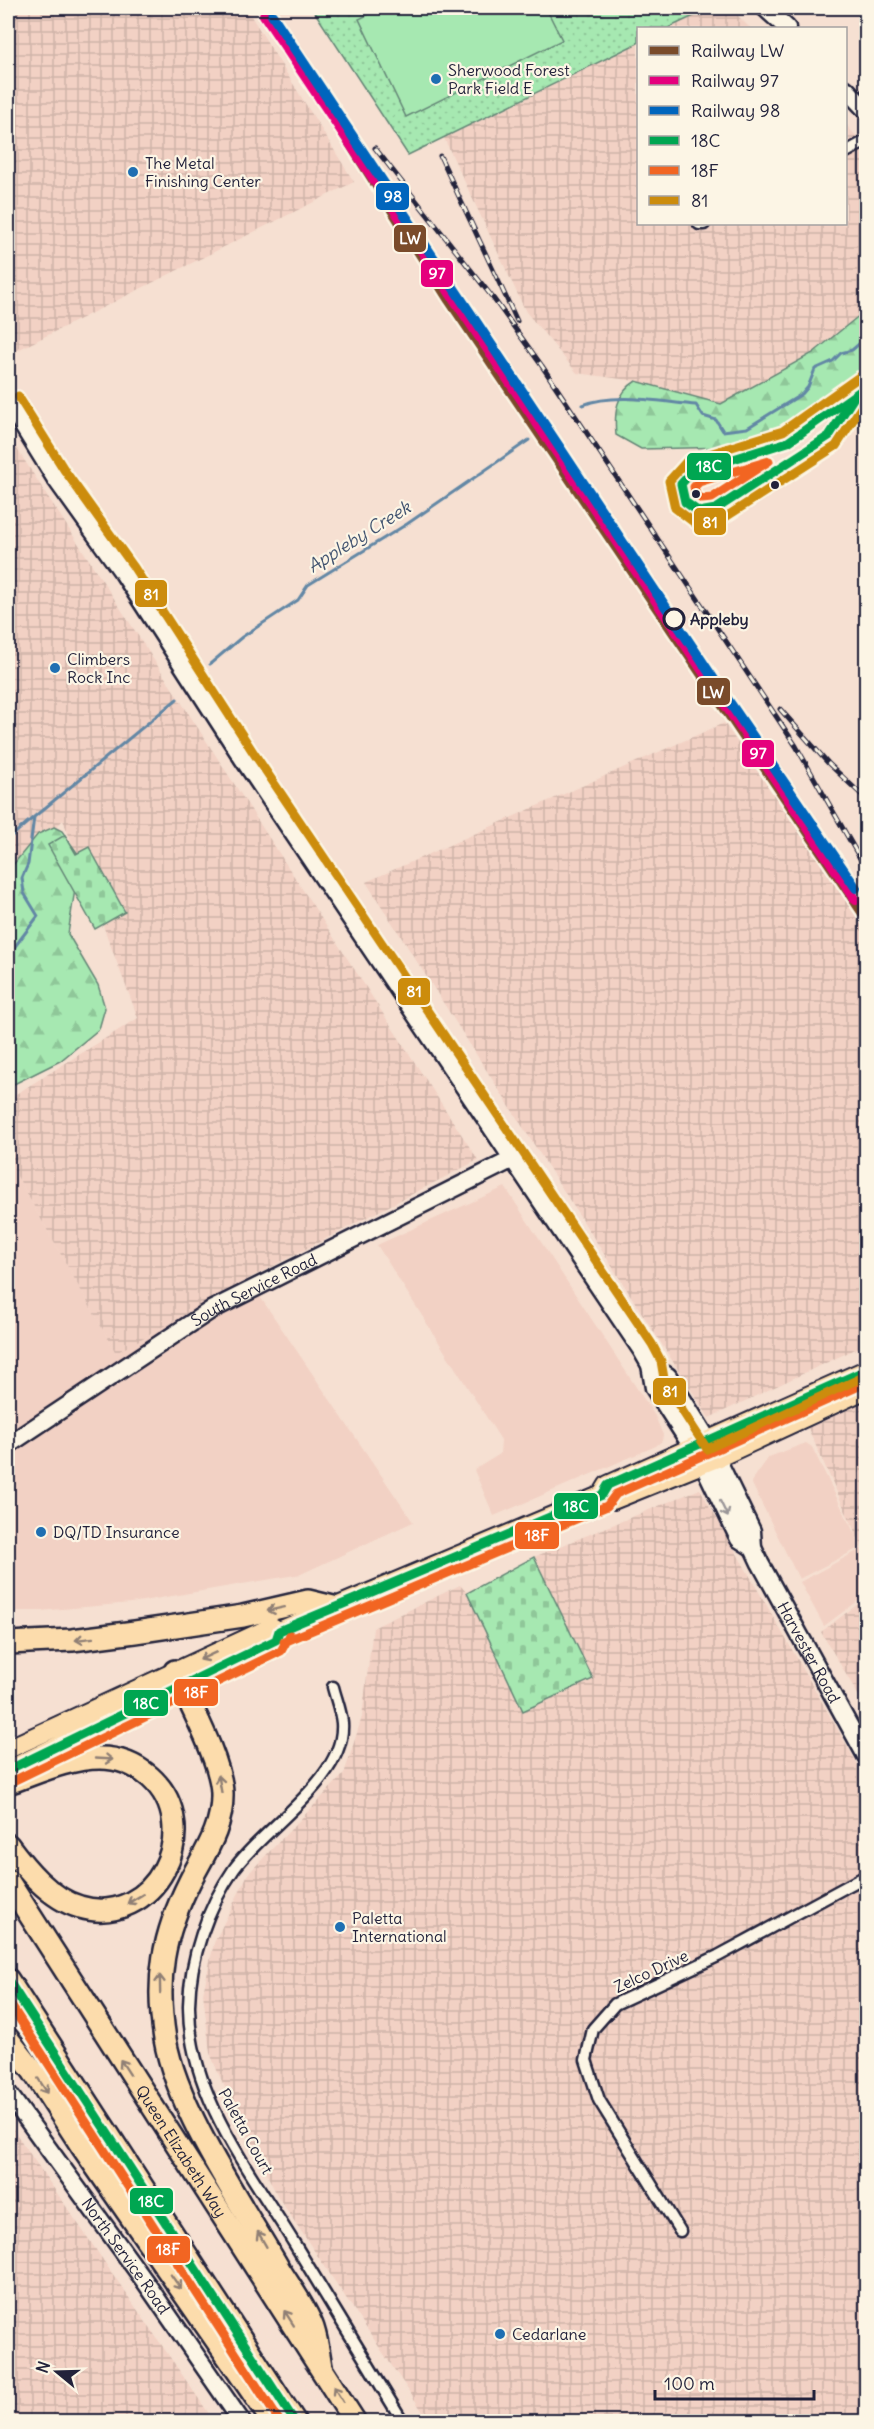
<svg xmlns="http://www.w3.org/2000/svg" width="874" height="2429" viewBox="0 0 874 2429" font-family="Delius,sans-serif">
<defs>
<pattern id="industrial-grid" width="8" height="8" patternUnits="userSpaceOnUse" patternTransform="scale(1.5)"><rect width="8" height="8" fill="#f2d1c4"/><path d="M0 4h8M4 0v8" fill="none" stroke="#cfb3a9"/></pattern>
<pattern id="grass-dots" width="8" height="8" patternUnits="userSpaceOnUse" patternTransform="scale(1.5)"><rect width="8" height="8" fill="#a6e8b1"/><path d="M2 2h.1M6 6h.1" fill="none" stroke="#8fc799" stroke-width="1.8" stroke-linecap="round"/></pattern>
<pattern id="forest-firs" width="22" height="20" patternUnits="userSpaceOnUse" patternTransform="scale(1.5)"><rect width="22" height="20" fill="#a6e8b1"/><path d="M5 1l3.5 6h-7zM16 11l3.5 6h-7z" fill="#8fc799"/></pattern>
<pattern id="cemetery-stones" width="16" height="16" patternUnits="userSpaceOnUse" patternTransform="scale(1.5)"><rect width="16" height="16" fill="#a6e8b1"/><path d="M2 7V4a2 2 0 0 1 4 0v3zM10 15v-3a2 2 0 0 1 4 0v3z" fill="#8fc799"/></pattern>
</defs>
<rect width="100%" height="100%" fill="#f6e0d2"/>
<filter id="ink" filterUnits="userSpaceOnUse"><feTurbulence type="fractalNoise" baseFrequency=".0167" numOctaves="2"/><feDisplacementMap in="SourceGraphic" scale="12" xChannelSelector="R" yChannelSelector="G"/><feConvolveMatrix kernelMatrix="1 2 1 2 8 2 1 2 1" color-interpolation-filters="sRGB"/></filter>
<g filter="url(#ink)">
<path fill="#f2d1c4" d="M8,1160L116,1352L248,1279L413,1522L301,1574L131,1603L39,1611H8Z
M505,1187L655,1416L663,1435L662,1441L656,1446L494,1516L474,1470L500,1454L501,1440L377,1245Z
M806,1443L812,1447L861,1547L799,1579L751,1482L769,1457Z
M861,1549L866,1560V1595L824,1626L800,1582Z"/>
<path fill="url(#industrial-grid)" d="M8,8H246L354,182L8,355Z
M711,8H730L750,28H668Z
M638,43V224H846V125L866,147V310L813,353L721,404L636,381L577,373L526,312L444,138Z
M8,435L478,1160L248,1279L116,1353L8,1160V1099L138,1018L63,820L8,878Z
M724,723L866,929V1344L709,1418L366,882Z
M866,1400V1556L806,1424Z
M700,1489L866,1779V2421H429L278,2197L219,2075L210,2053L203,1993L214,1943L248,1874L344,1774L362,1717L373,1628L460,1585L467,1593L524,1711L593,1678L534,1557Z
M866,1598V1708L821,1632Z
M8,2122L214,2421H8Z"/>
<path fill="url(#grass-dots)" stroke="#648576" stroke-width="1.5" d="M312,8H711L668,28H638V43L408,155Z"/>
<path fill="url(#forest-firs)" stroke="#648576" stroke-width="1.5" d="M866,310V364L826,406L732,447L641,449L616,435C614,413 616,393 636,381L721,404L813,353Z
M54,827L62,831L80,857L68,934L98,985L105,1008L99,1029L60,1061L8,1087V871L38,834Z"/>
<path fill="url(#cemetery-stones)" stroke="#648576" stroke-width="1.5" d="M65,835L76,854L89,847L125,912L95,929L48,845Z
M534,1557L593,1679L523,1711L467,1593Z"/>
<path fill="#a6e8b1" stroke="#648576" stroke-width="1.5" d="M382,8H546L562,40L406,117L359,19Z"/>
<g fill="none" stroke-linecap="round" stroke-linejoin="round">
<path stroke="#6287a5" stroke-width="3" d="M583,405C615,392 661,402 696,405L703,416L716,420L723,431L747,428L802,394L808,387L815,369L833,361L841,353L852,350L866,338
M210,664L242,637L298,600L308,585L407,524L529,440
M8,839L34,817
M8,950L13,949L38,916L24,893L22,878L28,864L34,817L177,699"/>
<g stroke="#22223b" stroke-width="15">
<path id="street" d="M846,152L866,141
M699,224H704
M333,1687C336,1699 341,1711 342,1723C346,1779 264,1827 234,1869C207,1908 190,1958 189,2005C188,2094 250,2171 294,2243C330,2303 367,2362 403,2422
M680,2231L599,2100L586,2060L593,2029L615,2004L718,1956L866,1876"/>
</g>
<g stroke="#22223b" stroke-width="21">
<g id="secondary">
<path d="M765,8L787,28"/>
<path d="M846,89L866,110"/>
<path d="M8,402L55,478L123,573L243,759L642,1351L650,1365L654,1388L703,1464L739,1539L753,1548"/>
<path id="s1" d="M650,1365L668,1376L708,1440L752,1531L753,1548L760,1563L866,1756"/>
<path id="s2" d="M8,1445L211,1310L513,1159"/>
<path id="s3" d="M8,2093L146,2283L242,2422"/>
</g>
</g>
<g stroke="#22223b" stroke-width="22">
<path id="primary" d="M602,1495L613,1500L717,1458L866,1389
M279,1631L602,1495L608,1485L866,1370
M8,1749L272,1627L279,1631
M8,1770L276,1640L279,1631"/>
</g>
<g stroke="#22223b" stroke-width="26">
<g id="highway">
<path d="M8,1643L72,1640L135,1632L243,1616L308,1601L333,1607"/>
<path d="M175,1671C189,1703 221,1760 222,1793C223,1828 205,1852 190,1881C163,1935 155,1979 165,2039C177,2110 242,2205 279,2269C290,2287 306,2308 313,2328C317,2340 319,2354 321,2367"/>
<path d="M8,1783C37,1773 68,1758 100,1758C119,1758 136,1765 150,1777C207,1828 154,1929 80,1907C50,1899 25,1868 8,1845"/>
<path id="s4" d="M8,1881L355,2422"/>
<path d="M8,1980L295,2422"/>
<path d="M8,2039L33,2071L81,2145L273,2422"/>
</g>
</g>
<use href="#street" stroke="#fcf5e5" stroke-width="10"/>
<use href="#secondary" stroke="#fcf5e5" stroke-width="16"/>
<use href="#primary" stroke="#fcdcac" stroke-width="18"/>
<use href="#highway" stroke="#fcdcac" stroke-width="21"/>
<g stroke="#22223b" stroke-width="5">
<path id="rail" d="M375,148L493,298L542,366L796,746L866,869
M440,156L517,321
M780,709L828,763L866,799"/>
</g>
<use href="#rail" stroke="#fcf5e5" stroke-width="3" stroke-dasharray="9" stroke-linecap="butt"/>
<g stroke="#fcf5e5" stroke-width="14">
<path id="bus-1" d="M854,397L829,436L716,509L699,512L685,502L681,484L692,472L788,442L866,387
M279,1631L602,1495L608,1485L866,1370
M8,1770L276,1640L279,1631
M8,1980L295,2422"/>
</g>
<g stroke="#fcf5e5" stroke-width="14">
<path id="bus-2" d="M769,461L712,498L702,499L696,495L694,487L699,482Z
M284,1642L607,1506L616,1494L866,1383
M13,1781L281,1651L290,1635
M8,2001L280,2422"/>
</g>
<g stroke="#fcf5e5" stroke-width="14">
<path id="bus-3" d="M859,377L783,431L687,461L669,481L675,508L696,524L721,520L836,446L864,403
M18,396L65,471L133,566L253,752L652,1344L661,1361L665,1384L707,1449L861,1378"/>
</g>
<use href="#bus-1" stroke="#00a651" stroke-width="9"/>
<use href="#bus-2" stroke="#f26522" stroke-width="9"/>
<use href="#bus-3" stroke="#cc8c0c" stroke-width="9"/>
<g stroke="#fcf5e5" stroke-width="15">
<path id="rail-1" d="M264,8L449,300L866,918"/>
</g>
<g stroke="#fcf5e5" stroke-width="15">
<path id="rail-2" d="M264,15L856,900"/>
</g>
<g stroke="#fcf5e5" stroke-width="15">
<path id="rail-3" d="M272,15L717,684L856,888"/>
</g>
<use href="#rail-1" stroke="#7a4b2a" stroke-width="10"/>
<use href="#rail-2" stroke="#e5007d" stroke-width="10"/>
<use href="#rail-3" stroke="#0065bd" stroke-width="10"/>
</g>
<defs><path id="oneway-shaft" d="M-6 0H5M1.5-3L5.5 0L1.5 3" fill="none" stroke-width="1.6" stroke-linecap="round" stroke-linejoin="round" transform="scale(1.5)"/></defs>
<use stroke="#9a9698" href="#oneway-shaft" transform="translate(724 1509) rotate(64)"/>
<g stroke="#8f7f74">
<use href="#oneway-shaft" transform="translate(276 1609) rotate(168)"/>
<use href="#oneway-shaft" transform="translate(84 1639) rotate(173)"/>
<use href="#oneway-shaft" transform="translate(208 1656) rotate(155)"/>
<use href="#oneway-shaft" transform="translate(104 1759) rotate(3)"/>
<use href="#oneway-shaft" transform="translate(220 1784) rotate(-100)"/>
<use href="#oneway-shaft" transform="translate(135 1899) rotate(149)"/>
<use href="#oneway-shaft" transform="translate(160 1984) rotate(-91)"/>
<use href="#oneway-shaft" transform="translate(125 2067) rotate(-123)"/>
<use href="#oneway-shaft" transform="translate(43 2086) rotate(57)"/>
<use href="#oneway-shaft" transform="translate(262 2239) rotate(-120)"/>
<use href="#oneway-shaft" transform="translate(176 2282) rotate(55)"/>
<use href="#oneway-shaft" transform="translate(289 2318) rotate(-123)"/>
<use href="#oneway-shaft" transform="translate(338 2394) rotate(-122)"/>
</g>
</g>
<g fill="#1f6fb2" stroke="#fcf5e5" stroke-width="2">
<circle cx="436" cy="79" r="6"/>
<circle cx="133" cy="172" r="6"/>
<circle cx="55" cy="668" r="6"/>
<circle cx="41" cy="1532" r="6"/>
<circle cx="340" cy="1927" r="6"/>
<circle cx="500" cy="2334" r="6"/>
</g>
<g fill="#22223b" stroke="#fcf5e5" stroke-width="2">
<circle cx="775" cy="485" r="5"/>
<circle cx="696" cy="494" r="5"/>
</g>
<circle fill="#fcf5e5" stroke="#22223b" stroke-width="3" cx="674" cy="619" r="10"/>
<g text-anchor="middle" stroke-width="4.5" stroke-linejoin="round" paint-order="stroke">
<g font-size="16" fill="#22223b" stroke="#fcf5e5" text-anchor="start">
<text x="448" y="76">Sherwood Forest<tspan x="448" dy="18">Park Field E</tspan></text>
<text x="145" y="169">The Metal<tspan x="145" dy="18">Finishing Center</tspan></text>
<text x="67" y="665">Climbers<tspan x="67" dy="18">Rock Inc</tspan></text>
<text x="53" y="1538">DQ/TD Insurance</text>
<text x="352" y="1924">Paletta<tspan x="352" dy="18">International</tspan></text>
<text x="512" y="2340">Cedarlane</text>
</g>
<g font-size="16" font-weight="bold" fill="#22223b" stroke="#fcf5e5" text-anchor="start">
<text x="690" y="625">Appleby</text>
</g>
<g font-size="16" fill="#22223b" stroke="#fcf5e5">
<text dy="6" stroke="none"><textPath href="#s2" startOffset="291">South Service Road</textPath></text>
<text dy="6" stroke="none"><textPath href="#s1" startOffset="333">Harvester Road</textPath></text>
<text transform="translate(651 1971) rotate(-25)" y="6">Zelco Drive</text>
<text transform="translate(246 2131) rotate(61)" y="6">Paletta Court</text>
<text dy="6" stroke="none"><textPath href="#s4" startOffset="321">Queen Elizabeth Way</textPath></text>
<text dy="6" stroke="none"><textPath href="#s3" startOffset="201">North Service Road</textPath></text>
</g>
<g font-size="18" font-style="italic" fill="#425470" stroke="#fcf5e5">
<text transform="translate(359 537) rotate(-32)" y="6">Appleby Creek</text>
</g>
</g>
<g stroke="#fcf5e5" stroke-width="2">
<rect x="375" y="182" width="35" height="29" rx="6" fill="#0065bd"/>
<rect x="393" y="224" width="34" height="29" rx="6" fill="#7a4b2a"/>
<rect x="420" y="259" width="34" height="29" rx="6" fill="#e5007d"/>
<rect x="686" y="452" width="46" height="29" rx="6" fill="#00a651"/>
<rect x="693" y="507" width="34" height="29" rx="6" fill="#cc8c0c"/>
<rect x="134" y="579" width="34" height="29" rx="6" fill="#cc8c0c"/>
<rect x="696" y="677" width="35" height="29" rx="6" fill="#7a4b2a"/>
<rect x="741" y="739" width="34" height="29" rx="6" fill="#e5007d"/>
<rect x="397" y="977" width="34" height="29" rx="6" fill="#cc8c0c"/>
<rect x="652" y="1377" width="35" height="29" rx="6" fill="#cc8c0c"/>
<rect x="553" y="1492" width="46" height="28" rx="6" fill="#00a651"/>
<rect x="514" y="1521" width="46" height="29" rx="6" fill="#f26522"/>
<rect x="173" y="1678" width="46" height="29" rx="6" fill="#f26522"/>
<rect x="123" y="1689" width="46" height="28" rx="6" fill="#00a651"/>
<rect x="129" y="2187" width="45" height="28" rx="6" fill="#00a651"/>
<rect x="146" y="2235" width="45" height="29" rx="6" fill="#f26522"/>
</g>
<g font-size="16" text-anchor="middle" font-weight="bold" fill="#fff">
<text x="393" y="202">98</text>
<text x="410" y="244">LW</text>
<text x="437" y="279">97</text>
<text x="709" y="472">18C</text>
<text x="710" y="528">81</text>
<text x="151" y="600">81</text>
<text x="713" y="698">LW</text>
<text x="758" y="759">97</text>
<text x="414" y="997">81</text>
<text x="670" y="1397">81</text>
<text x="576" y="1512">18C</text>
<text x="537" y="1541">18F</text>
<text x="196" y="1698">18F</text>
<text x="146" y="1709">18C</text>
<text x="151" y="2207">18C</text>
<text x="168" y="2255">18F</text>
</g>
<rect width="874" height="2429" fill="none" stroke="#fcf5e5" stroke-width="30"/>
<rect x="15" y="15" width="844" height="2399" fill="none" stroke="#22223b" stroke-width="2" filter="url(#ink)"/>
<rect x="637" y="27" width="210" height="198" fill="#fcf5e5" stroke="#a5a1a1" stroke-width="1.5"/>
<rect x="649" y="46" width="30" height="9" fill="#7a4b2a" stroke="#a5a1a1" stroke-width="1.5"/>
<text x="691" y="57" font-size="18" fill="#22223b">Railway LW</text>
<rect x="649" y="76" width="30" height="9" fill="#e5007d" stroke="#a5a1a1" stroke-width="1.5"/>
<text x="691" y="87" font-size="18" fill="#22223b">Railway 97</text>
<rect x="649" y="106" width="30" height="9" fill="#0065bd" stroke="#a5a1a1" stroke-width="1.5"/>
<text x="691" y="117" font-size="18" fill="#22223b">Railway 98</text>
<rect x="649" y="136" width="30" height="9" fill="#00a651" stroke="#a5a1a1" stroke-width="1.5"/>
<text x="691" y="147" font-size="18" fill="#22223b">18C</text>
<rect x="649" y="166" width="30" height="9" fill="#f26522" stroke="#a5a1a1" stroke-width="1.5"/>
<text x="691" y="177" font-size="18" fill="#22223b">18F</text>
<rect x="649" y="196" width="30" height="9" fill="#cc8c0c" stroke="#a5a1a1" stroke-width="1.5"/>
<text x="691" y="207" font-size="18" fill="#22223b">81</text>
<g transform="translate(57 2372) rotate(289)" stroke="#fcf5e5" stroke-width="4.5" paint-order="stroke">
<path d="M0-4.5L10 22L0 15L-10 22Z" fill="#22223b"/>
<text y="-9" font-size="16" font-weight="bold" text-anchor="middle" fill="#22223b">N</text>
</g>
<path d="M655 2390v9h159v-9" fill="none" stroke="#22223b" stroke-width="3"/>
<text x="664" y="2390" font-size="18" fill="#22223b" stroke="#fcf5e5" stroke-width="4.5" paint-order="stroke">100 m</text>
</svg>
